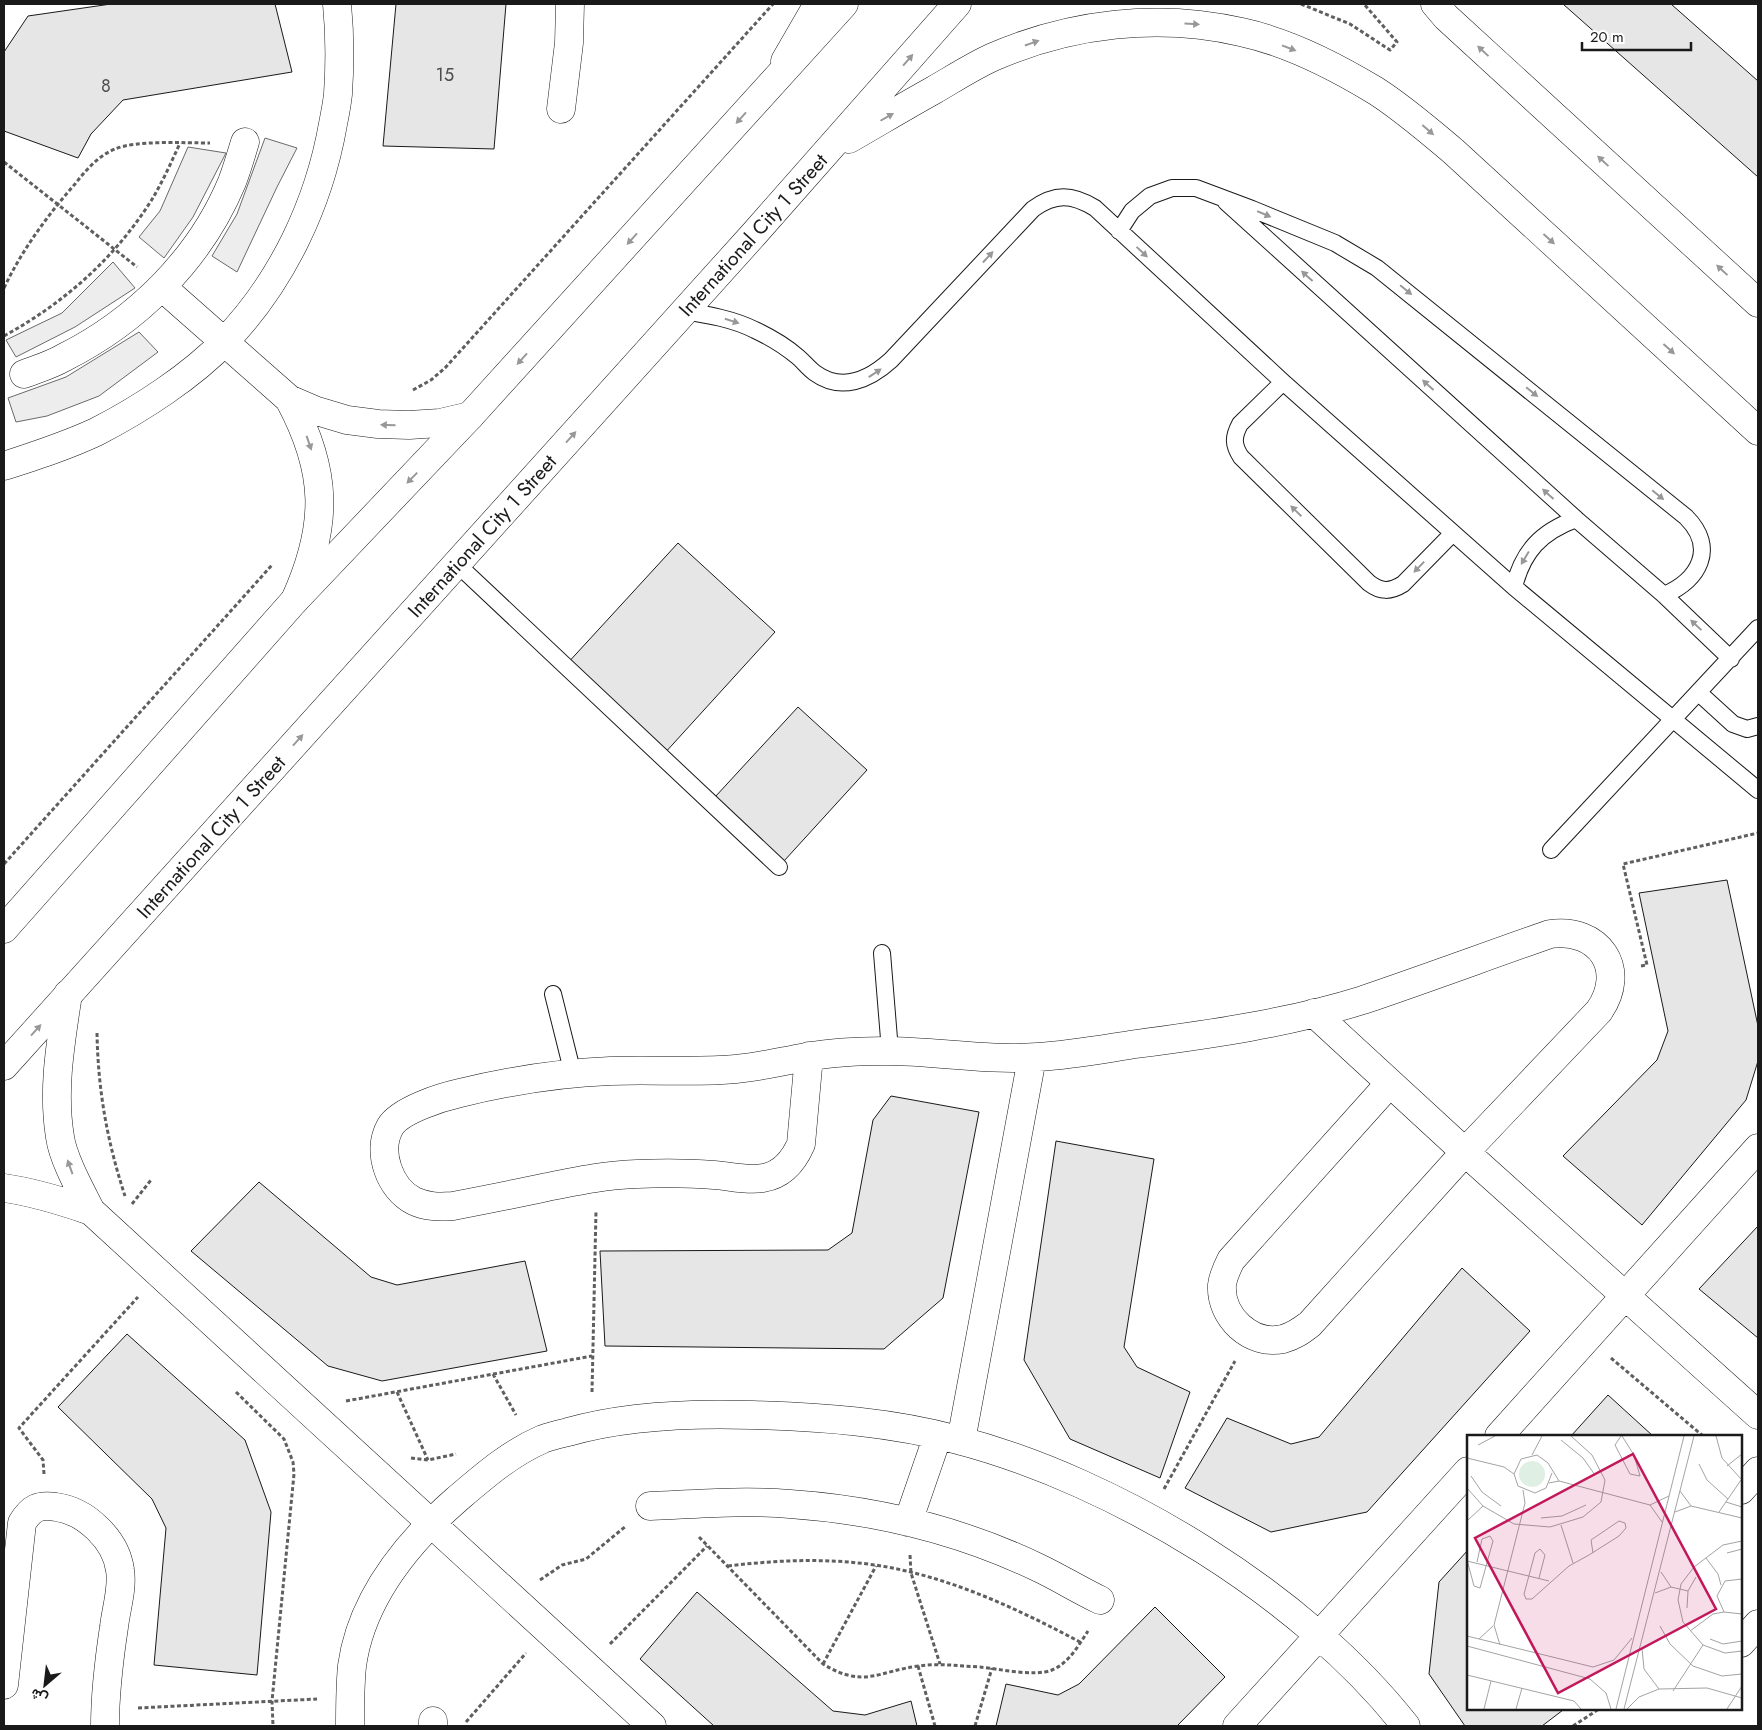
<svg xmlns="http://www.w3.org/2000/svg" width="1762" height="1730" viewBox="0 0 1762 1730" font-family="Jost,Vazirmatn,sans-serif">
<rect width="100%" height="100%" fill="#fff"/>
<path fill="#ededed" stroke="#6a6a6a" d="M265,138L297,148L277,187L237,272L212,256L237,214Z
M188,147L226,153L193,217L164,258L139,237L160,211Z
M113,262L135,288L75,327L16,357L6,340L62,313Z
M139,332L158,352L99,396L47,416L16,422L8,398L66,377Z"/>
<path fill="#e6e6e6" stroke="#1a1a1a" d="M111,4H275L292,72L123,100L91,134L78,158L4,131V52L28,16Z
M396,4H506L494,149L383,146Z
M1563,4H1671L1758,81V177Z
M678,543L775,632L663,755L565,666Z
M798,707L867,770L784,861L715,797Z
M1727,880L1758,1026V1061L1746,1100L1642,1225L1563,1156L1657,1060L1668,1031L1639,893Z
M891,1096L979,1112L943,1298L884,1349L605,1346L600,1251L828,1250L852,1233L873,1120Z
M1056,1141L1154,1159L1124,1347L1137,1367L1190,1392L1160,1478L1070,1439L1024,1360Z
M259,1182L371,1277L397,1285L525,1261L547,1351L382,1381L328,1366L191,1251Z
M1758,1226V1338L1699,1289Z
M1462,1268L1530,1331L1367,1512L1271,1532L1185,1488L1227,1418L1291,1444L1319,1437Z
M127,1334L245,1440L271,1512L257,1675L154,1665L166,1528L152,1499L58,1407Z
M1608,1395L1653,1436H1571Z
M1468,1550V1709H1562L1563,1710L1542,1726H1465L1429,1674L1439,1582Z
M697,1592L833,1711L865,1715L911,1701L917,1726H714L640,1659Z
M1155,1607L1225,1677L1177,1726H996L1006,1684L1058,1695L1079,1684Z"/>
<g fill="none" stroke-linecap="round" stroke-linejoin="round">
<g stroke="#1a1a1a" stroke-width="18">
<path id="service" d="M1226,202L1576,519L1664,595L1731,659
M1119,231L1132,211L1150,196L1172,188H1196L1252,209L1335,243L1377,268L1686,517C1717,548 1699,580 1664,595
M685,311C709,315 733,319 755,330C770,337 785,346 798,357C804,362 808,368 815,373C841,392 869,380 891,360L1033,209C1055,193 1072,194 1095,208L1283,382L1514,587L1758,790
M1283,382L1240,424C1233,437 1233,445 1241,457L1369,583C1381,592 1390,592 1403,584L1453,533
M457,564L779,867
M1514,587C1523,551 1541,532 1576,519
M1699,693L1733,724L1747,729L1758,726
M1551,850L1758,628
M882,953L890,1051
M553,994L573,1074"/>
</g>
<g stroke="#1a1a1a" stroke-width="29">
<path id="minor" d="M785,61L818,4
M561,109L569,43L570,4
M162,287L289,399L317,411L347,420L378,424L409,425L440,423L470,416
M24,374C37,369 51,365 63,358C137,321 200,259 232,182C237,169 241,155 245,142
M289,399C328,471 329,525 295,600
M4,466C35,456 66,446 96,432C139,410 192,376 225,341C282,282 319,204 333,124C335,114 337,104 338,94C340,64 340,34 337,4
M68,994C61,1041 52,1089 60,1137C63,1159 81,1191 91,1211
M1314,1013L1465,1152L1758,1415
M809,1056L801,1144C794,1160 782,1175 763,1178C747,1181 730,1176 714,1175C688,1173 663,1173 637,1174C606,1175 577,1181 547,1187C515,1194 484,1200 453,1206C439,1207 427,1207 414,1201C390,1189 376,1152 390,1127C400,1110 442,1097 460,1093C509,1081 559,1073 610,1071C652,1069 694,1073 736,1069C760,1067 783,1061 807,1057C833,1052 860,1051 886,1051C937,1051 987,1061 1038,1057C1071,1055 1103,1049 1136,1044C1212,1034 1289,1023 1363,1000C1425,979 1487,956 1550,934C1599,927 1628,969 1599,1011L1465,1152L1310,1324C1301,1331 1294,1336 1283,1339C1251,1346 1220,1317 1222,1285C1223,1276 1227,1268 1231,1260L1390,1083
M4,1188C34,1192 62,1201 91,1211L652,1726
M1499,1436L1758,1148
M961,1441L1032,1058
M1741,1490L1758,1471
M650,1506C696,1504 744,1500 790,1504C876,1510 962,1531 1039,1568C1060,1578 1079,1590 1100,1600
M908,1522L938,1435
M1741,1643L1758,1624
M4,1685L22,1523C31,1508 39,1504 56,1507C86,1511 116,1540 120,1570C123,1588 116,1609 114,1627C109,1660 105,1693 105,1726
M433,1721V1726
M350,1726C350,1706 350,1686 352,1666C361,1600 407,1543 456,1500C483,1477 510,1453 543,1439C551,1436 560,1434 568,1432C627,1415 692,1413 753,1415C822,1417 892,1422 958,1440C1118,1482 1304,1596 1406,1726
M1237,1726L1468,1471"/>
</g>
<g stroke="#1a1a1a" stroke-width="29">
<path id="tertiary" d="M1435,4L1446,17L1758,303
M849,139C877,123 905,106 934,90C953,79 973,66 993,57C1071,23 1159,13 1241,32C1288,42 1335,66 1376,91C1404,109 1428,130 1453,151L1758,431
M4,929L295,600L470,416L844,4
M4,1066L754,234L957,4"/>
</g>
<path stroke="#5f5f5f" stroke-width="3" stroke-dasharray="4 2.5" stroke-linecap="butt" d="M1301,4L1350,24L1390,50L1397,42L1364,4
M4,162L137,267
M4,288C22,250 47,216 75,184C86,170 98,156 115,149C136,140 185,143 210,143
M4,336C64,303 114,259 151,201C162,183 171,163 180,143
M413,390L431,380L445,368L773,4
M4,864L272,565
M1641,966L1647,965L1623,864L1758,833
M97,1033C98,1090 107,1141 125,1196
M132,1204L151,1180
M1611,1358L1703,1436
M493,1374L516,1415
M236,1392L284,1439L293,1462L294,1474L272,1701L273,1726
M397,1392L428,1460
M592,1392L596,1211
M346,1401L592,1356
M411,1458L428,1460L456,1454
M44,1474L43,1460L19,1428L138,1297
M1164,1489L1235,1361
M699,1537L823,1664C864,1689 878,1671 919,1666C939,1663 959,1666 980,1667C1000,1669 1034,1677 1052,1670C1069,1663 1078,1646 1088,1631
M910,1555L911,1573L940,1664
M728,1566C777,1560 826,1558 875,1565C948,1576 1016,1608 1080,1642
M540,1580L562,1565L586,1559L626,1526
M610,1644L707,1546
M823,1664L876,1566
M918,1666L935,1726
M138,1708L317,1699
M466,1722L526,1653
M975,1726L992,1668
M1573,1726L1599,1709"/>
<use href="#service" stroke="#fff" stroke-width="16"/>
<use href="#minor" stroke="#fff" stroke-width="28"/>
<use href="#tertiary" stroke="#fff" stroke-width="28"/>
</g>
<defs><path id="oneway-solid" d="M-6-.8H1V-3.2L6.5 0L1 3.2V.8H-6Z" transform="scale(1.25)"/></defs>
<g fill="#989898">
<use href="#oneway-solid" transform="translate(1192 24) rotate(3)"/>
<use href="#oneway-solid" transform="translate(1032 43) rotate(-19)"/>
<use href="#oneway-solid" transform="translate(1289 48) rotate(21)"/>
<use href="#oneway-solid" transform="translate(1483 51) rotate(-137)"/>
<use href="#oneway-solid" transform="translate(908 60) rotate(-49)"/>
<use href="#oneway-solid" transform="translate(887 117) rotate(-30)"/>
<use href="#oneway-solid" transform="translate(741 118) rotate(132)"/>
<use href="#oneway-solid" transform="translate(1428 130) rotate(41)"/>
<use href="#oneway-solid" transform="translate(1603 161) rotate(-137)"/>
<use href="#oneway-solid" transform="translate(1264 214) rotate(23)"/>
<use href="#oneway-solid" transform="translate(632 239) rotate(132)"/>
<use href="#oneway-solid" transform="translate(1549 239) rotate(42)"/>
<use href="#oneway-solid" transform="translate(1142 252) rotate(43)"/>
<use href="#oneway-solid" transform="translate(988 257) rotate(-47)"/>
<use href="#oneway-solid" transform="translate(1722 270) rotate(-137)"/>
<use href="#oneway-solid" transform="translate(1307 276) rotate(-138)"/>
<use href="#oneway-solid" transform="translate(1406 290) rotate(39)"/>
<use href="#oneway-solid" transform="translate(732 321) rotate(18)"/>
<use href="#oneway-solid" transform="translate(1669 349) rotate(42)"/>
<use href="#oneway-solid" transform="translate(522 359) rotate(132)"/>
<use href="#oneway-solid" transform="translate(875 373) rotate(-33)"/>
<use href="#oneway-solid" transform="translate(1428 385) rotate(-138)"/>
<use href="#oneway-solid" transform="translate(1532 392) rotate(39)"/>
<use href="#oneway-solid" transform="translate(388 425) rotate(-178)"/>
<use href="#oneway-solid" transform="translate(571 437) rotate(-48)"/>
<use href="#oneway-solid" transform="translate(309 443) rotate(71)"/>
<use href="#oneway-solid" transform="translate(412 478) rotate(134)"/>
<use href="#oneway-solid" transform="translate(1548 494) rotate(-138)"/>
<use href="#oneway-solid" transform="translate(1658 495) rotate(39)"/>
<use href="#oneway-solid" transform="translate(1296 511) rotate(-136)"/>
<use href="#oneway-solid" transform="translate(1525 558) rotate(121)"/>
<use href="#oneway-solid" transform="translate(1419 567) rotate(134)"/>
<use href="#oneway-solid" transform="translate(1696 625) rotate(-137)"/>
<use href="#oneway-solid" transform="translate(298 740) rotate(-48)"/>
<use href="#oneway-solid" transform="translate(36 1030) rotate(-48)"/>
<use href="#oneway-solid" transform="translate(70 1167) rotate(-110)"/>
</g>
<g text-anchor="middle" stroke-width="4" stroke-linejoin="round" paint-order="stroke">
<g font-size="18" fill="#4d4d4d">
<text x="445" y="81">15</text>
<text x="106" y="92">8</text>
</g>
<g font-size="20" fill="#1a1a1a" stroke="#fff">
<text transform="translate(753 235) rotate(-48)" y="7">International City 1 Street</text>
<text transform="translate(482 536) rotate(-48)" y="7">International City 1 Street</text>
<text transform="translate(211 837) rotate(-48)" y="7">International City 1 Street</text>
</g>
</g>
<g transform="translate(1467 1435)">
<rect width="275" height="275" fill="#fff"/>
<path d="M52 39a13 13 0 1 1 26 0a13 13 0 1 1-26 0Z" fill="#e0efe3"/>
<path fill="none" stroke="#a3a3a3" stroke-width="1" d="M154,1L148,10L163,39L173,41L167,20L155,1M249,1L255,23L275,45M94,5L116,23L128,40M11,10L28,1M65,20L75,1M0,23L37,32L47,39M232,29L240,45L261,64M260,31L275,19M85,38L79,53L68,58L51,51L47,39L54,24L70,20L81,28L92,46M4,41L15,57L34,71M82,48L92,46L183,70L195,87M0,53L16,71L47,89L83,92L116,82L134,67L138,45L125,20L104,1M213,56L224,71M259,67L275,72M183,70L202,61M208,77L224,71L275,83M252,77L274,45M74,83L95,81L119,70M0,86L16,71M94,90L106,128M275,106L256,110L227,132L214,149L211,165L216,187L236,210L258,218L275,216M260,118L275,114M239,123L251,139L254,150M0,125L7,151L13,153L26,106L23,101L15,104L10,127M0,126L82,146M194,137L204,152M72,143L78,120L73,114L68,118L57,159L59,164H65L102,131L122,120L152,101L159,93L158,88L152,86L124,105L126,118M275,144L258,146L250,161L257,177L275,179M188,158L204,152L221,156M220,173L221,156L229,142M193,191L203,209L226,231L255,241L275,239M223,196L246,179L257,177M0,201L126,232L147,225L165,203M12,204L26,191M243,204L256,209L275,206M33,210L27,190L58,68L56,55M0,211L123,244L139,258L144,274M175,213L177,234L192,254M0,240L107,266L114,274M206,256L236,210M17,274L24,246M49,274L55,253M149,274L217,1M157,274L227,1M160,274L172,262L192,254L240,253L275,263M260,274L275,251"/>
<path fill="#c2185b" fill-opacity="0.15" stroke="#c2185b" stroke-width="2.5" d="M166,19L249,174L91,258L8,103Z"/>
<rect width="275" height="275" fill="none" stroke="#1a1a1a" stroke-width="2.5"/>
</g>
<rect width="1762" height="1730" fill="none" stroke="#1a1a1a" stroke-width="10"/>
<g transform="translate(45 1685) rotate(208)" stroke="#ffffff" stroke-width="4" paint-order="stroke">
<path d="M0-4L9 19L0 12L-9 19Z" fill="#1a1a1a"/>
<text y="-8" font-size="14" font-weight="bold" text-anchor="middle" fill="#1a1a1a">ش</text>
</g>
<path d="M1582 42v8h109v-8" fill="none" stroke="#1a1a1a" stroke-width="2.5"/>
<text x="1590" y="42" font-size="15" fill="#1a1a1a" stroke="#ffffff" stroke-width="4" paint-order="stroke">20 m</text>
</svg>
